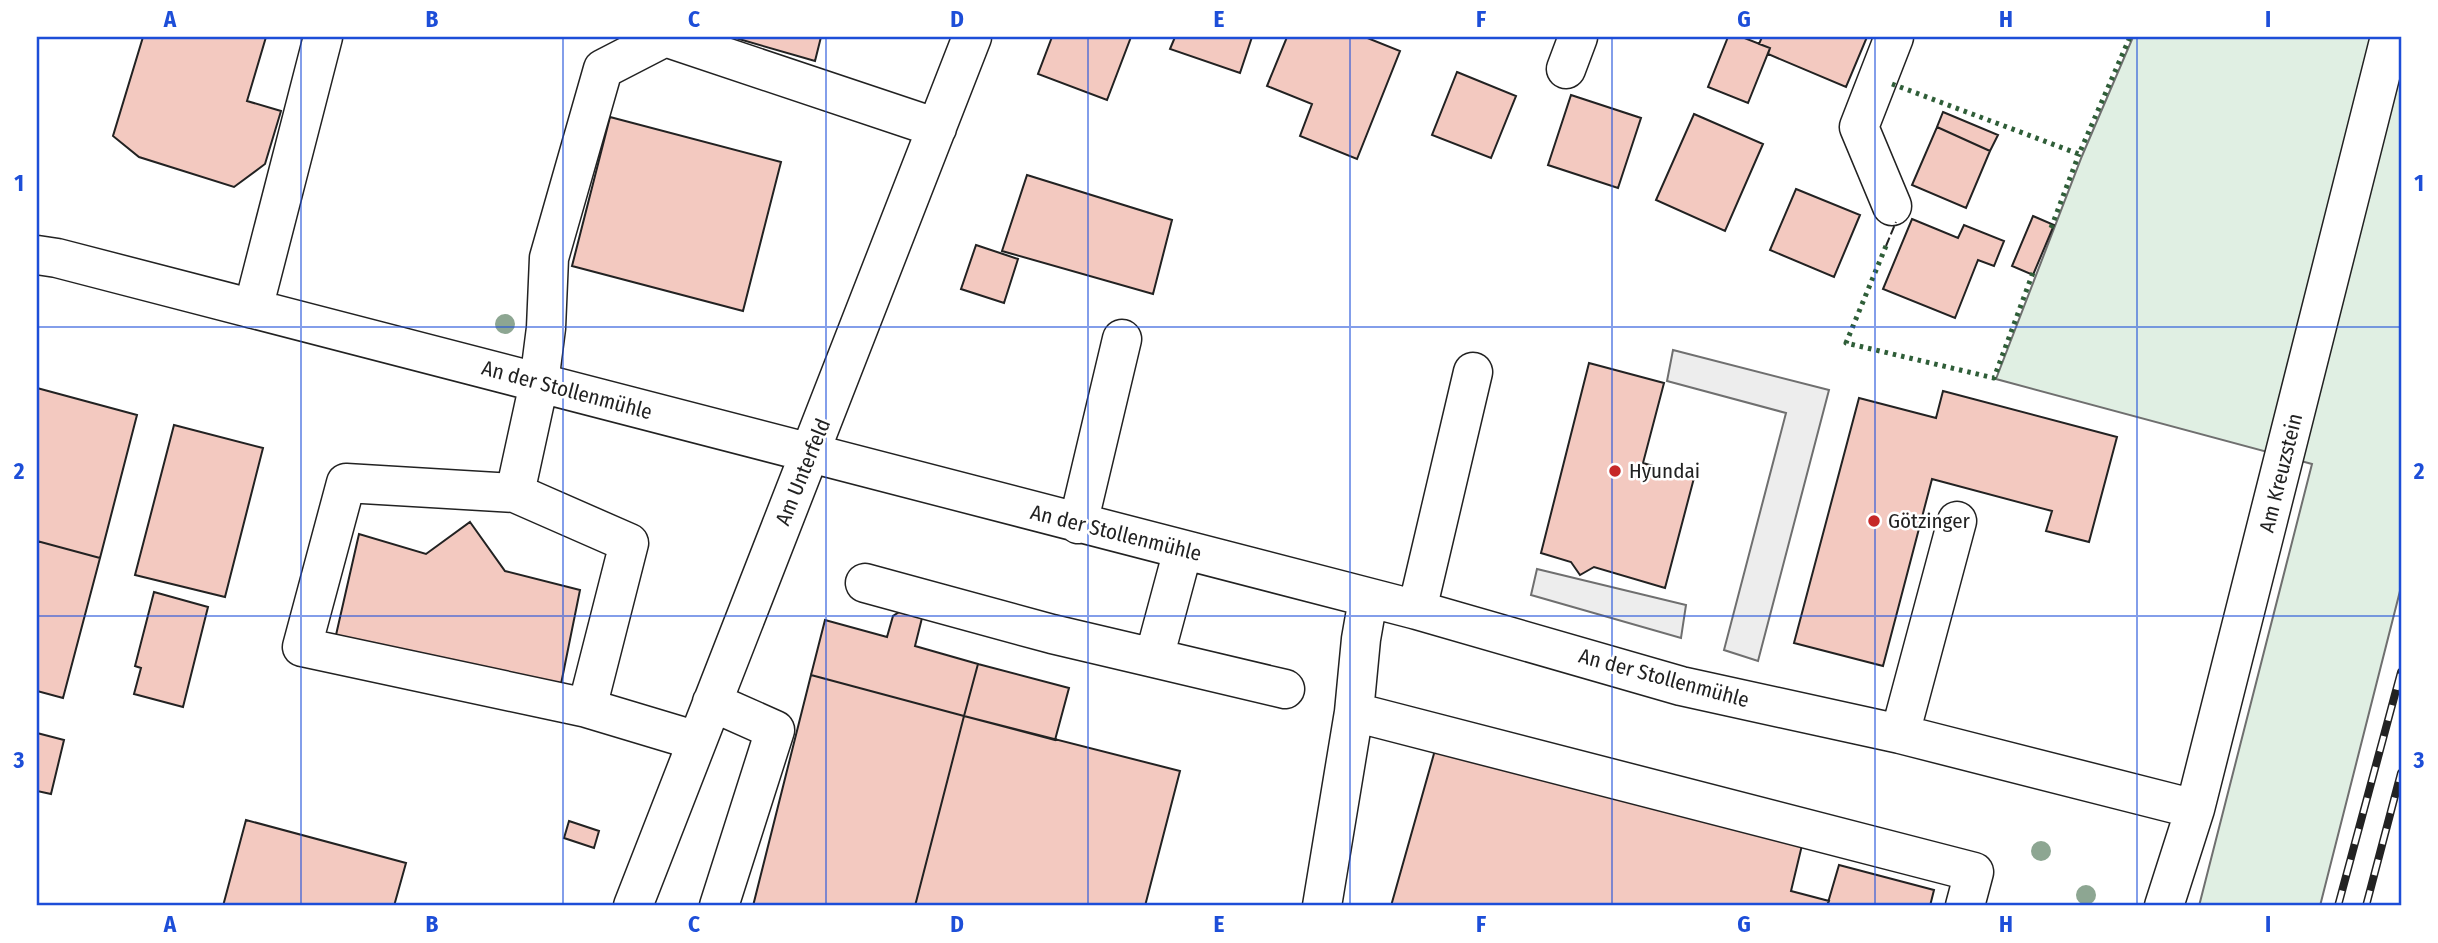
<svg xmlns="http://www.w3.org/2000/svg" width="2438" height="943" viewBox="0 0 2438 943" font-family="'Fira Sans Condensed',sans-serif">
<rect width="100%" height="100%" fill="#fff"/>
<path fill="#e0efe3" stroke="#6f6f6f" stroke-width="2" d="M2133,37H2401V587L2320,906H2199L2312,464L1996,379L2082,156Z"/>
<path fill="#ededed" stroke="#6f6f6f" stroke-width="2" d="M1673,350L1829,390L1758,661L1724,650L1786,413L1667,381Z
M1537,569L1686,605L1681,638L1531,595Z"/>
<path fill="#f3c9c0" stroke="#222" stroke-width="2" d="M143,37H266L247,101L281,111L265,164L234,187L139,157L113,136Z
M732,37H821L815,61Z
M1052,37H1131L1107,100L1038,74Z
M1175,37H1252L1240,73L1170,49Z
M1287,37H1365L1400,51L1357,159L1300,136L1312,104L1267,86Z
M1728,37H1742L1770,48L1748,103L1708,87Z
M1762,37H1867L1846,87L1768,54L1770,48L1759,44Z
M1457,72L1516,96L1491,158L1432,135Z
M1571,95L1641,118L1618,188L1548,165Z
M1943,112L1998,135L1990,151L1937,127Z
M1694,114L1763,144L1725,231L1656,200Z
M610,117L781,162L743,311L572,266Z
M1937,127L1990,151L1966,208L1912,185Z
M1027,175L1172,220L1153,294L1002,251Z
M1796,189L1860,215L1834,277L1770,250Z
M2033,216L2054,225L2033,275L2012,266Z
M1912,219L1958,238L1964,225L2004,241L1994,266L1978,260L1955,318L1883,289Z
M976,245L1018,259L1004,303L961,289Z
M1589,363L1664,383L1643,463L1694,478L1665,588L1594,567L1580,575L1571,562L1541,553Z
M37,388L137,415L100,558L37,541Z
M1943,391L2117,437L2089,542L2046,531L2052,511L1932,479L1883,666L1794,643L1859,398L1936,418Z
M174,425L263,448L225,597L135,575Z
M470,522L505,571L580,590L560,689L336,635L359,534L426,554Z
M37,541L100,558L63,698L37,691Z
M154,592L208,607L183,707L134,694L141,668L135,666Z
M904,609L923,614L915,646L978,664L964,716L811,675L825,620L887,637L893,616Z
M978,664L1069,688L1055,740L964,716Z
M811,675L964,716L915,906H753Z
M964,716L1180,771L1145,906H915Z
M37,733L64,740L51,794L37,791Z
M1437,743L1803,841L1791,891L1829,901L1827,906H1391Z
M246,820L406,863L394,906H223Z
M569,821L599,831L594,848L564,838Z
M1839,865L1934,890L1930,906H1827Z"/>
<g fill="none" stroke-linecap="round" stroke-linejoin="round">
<g stroke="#222" stroke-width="41">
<path id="minor" d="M1566,69L1578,37
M1892,206L1859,127L1894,37
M37,255L57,258L1417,610L1681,686L1900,734L2195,809
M253,309L323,37
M515,493L346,483L302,647L587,708L629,543L515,493L539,383L546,328L549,258L603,69L665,37L937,128
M1078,524L1122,339
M865,583L1052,634L1154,658L1183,550
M1417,610L1473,372
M1154,658L1285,689
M712,702L775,730L719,906
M587,708L697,741
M1354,712L1974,872L1965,906
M1900,734L1957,521
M633,906L972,37
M1322,906L1354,712L1361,639L1368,599
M2164,906L2195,809L2390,37"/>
</g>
<use href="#minor" stroke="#fff" stroke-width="38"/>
<g stroke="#222" stroke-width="8">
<path id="rail" d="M2338,906L2401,672
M2366,906L2401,773"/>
</g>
<use href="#rail" stroke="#fff" stroke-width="5" stroke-dasharray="16" stroke-linecap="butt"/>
<path stroke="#2f5e38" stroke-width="5" stroke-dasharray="3.5 5" stroke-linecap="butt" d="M1892,84L2079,154L2130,37
M2051,228L2079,154
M1886,246L1846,343L1994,378L2034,270"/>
<path stroke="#222" stroke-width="2" stroke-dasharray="9 3.5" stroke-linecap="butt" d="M1886,246L1896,222"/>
</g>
<g fill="#8da692">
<circle cx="505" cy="324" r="10"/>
<circle cx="2041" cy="851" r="10"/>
<circle cx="2086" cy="895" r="10"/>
</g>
<path fill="none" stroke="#1d4ed8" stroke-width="2" stroke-opacity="0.55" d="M301,37V906M563,37V906M826,37V906M1088,37V906M1350,37V906M1612,37V906M1875,37V906M2137,37V906M37,327H2401M37,616H2401"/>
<g fill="#c62828" stroke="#fff" stroke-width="2.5">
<circle cx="1615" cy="471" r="7"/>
<circle cx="1874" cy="521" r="7"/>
</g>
<g text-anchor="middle" stroke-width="5" stroke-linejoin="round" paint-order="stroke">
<g font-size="21" fill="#222" stroke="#fff">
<text transform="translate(567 390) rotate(15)" y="7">An der Stollenmühle</text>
<text transform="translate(803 472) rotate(-68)" y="7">Am Unterfeld</text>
<text transform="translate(2281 473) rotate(-76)" y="7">Am Kreuzstein</text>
<text transform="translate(1116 533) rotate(14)" y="7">An der Stollenmühle</text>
<text transform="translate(1664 678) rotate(15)" y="7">An der Stollenmühle</text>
</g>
<g font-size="21" fill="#222" stroke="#fff" text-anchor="start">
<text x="1629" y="478">Hyundai</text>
<text x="1888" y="528">Götzinger</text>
</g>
</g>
<rect width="2438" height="943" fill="none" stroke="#ffffff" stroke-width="77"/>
<rect x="38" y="38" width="2362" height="866" fill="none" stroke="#1d4ed8" stroke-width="2.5"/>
<g font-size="23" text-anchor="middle" font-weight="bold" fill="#1d4ed8">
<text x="170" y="27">A</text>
<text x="432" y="27">B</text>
<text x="694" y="27">C</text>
<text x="957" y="27">D</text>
<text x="1219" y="27">E</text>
<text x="1481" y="27">F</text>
<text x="1744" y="27">G</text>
<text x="2006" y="27">H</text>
<text x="2268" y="27">I</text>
<text x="19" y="191">1</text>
<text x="2419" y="191">1</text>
<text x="19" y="479">2</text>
<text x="2419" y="479">2</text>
<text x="19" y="768">3</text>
<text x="2419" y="768">3</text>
<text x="170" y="932">A</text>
<text x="432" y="932">B</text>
<text x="694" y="932">C</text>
<text x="957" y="932">D</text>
<text x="1219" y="932">E</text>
<text x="1481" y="932">F</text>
<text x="1744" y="932">G</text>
<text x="2006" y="932">H</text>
<text x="2268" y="932">I</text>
</g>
</svg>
